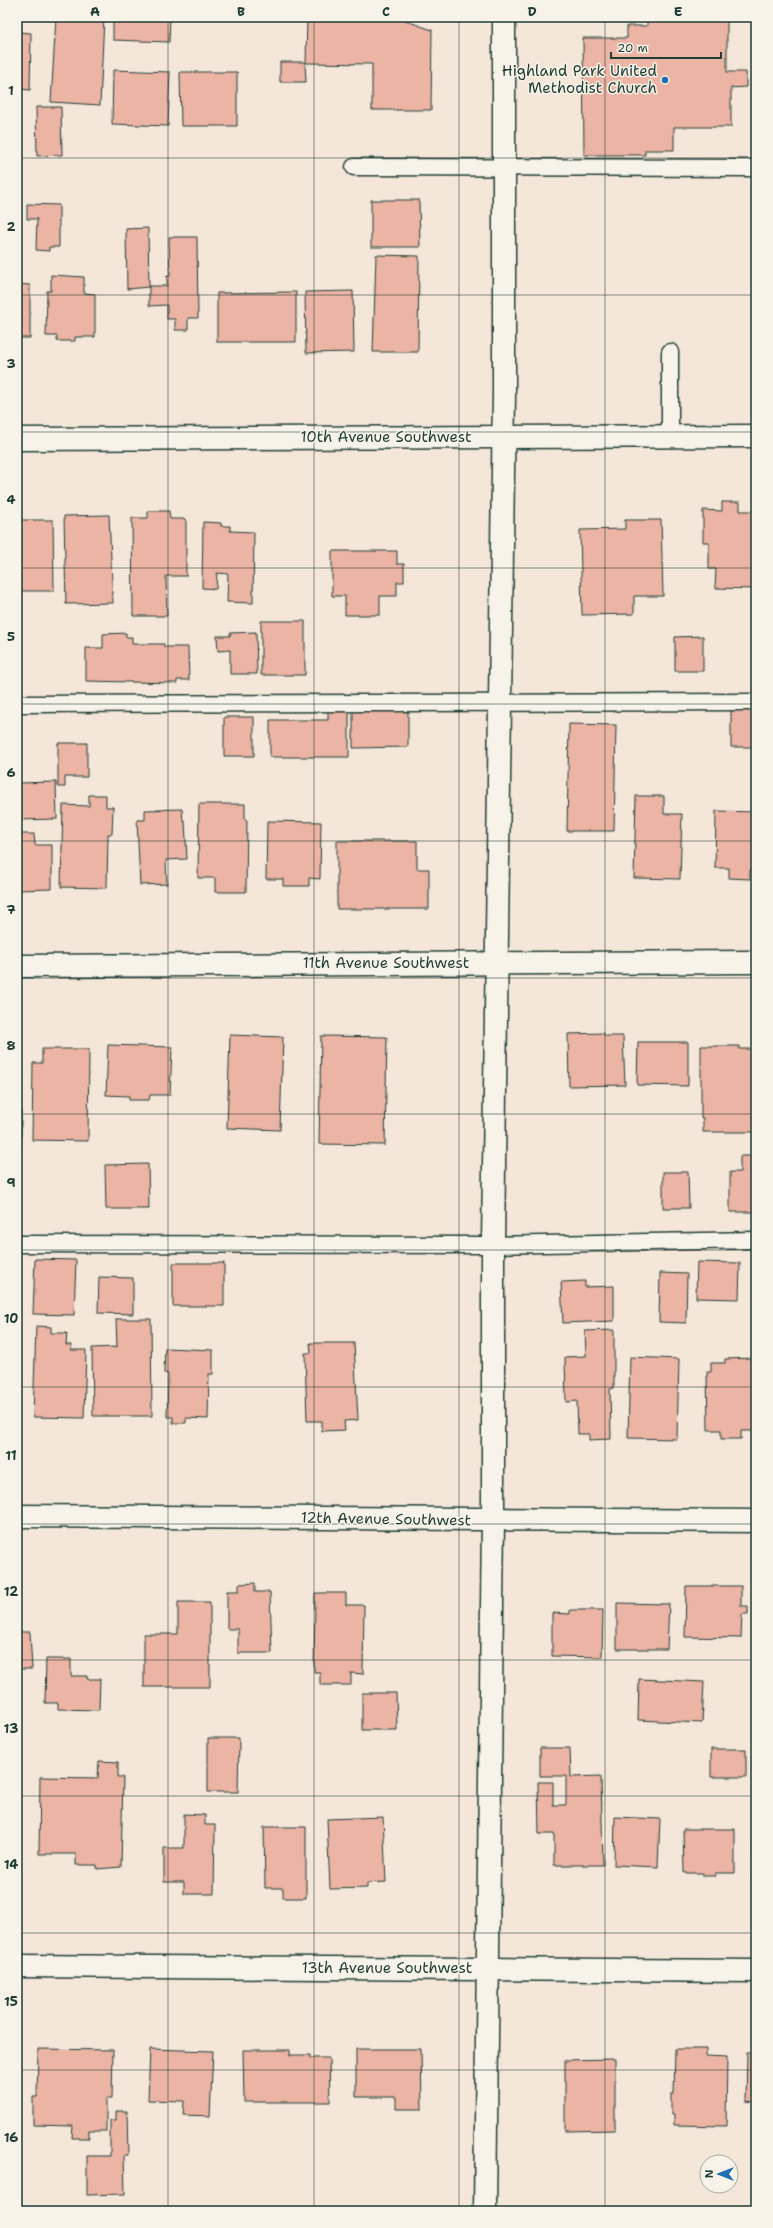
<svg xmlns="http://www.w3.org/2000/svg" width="773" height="2228" viewBox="0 0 773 2228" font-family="'Shantell Sans',sans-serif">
<rect width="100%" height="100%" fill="#f5e6da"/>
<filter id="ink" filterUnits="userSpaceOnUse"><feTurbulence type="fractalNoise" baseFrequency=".025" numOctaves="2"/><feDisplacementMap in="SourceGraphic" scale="8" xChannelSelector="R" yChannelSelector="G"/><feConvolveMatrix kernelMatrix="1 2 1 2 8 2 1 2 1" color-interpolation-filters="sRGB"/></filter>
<g filter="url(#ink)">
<path fill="#ecb4a4" stroke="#1f3d34" d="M56,17H104L100,105L51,102Z
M113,17H170L169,42L113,40Z
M307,17H395L432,30L431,110H372V64L306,63Z
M647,17H727V72H746V87L731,88V127H674V150H645V155H584L583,38H627V26H647Z
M17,21L18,32L31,33L30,90L18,89V97Z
M280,62H305L306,82H280Z
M113,70L170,72L168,126L112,124Z
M180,72H237V126H181Z
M36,107H61L62,155L37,156Z
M371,200H419L420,247H371Z
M27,204L59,205V247H49V251L36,250L37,219H27Z
M148,228L149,287L127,289L126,229Z
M169,237H197L198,318H188V330H175V319H167V305L149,306V286H167V276H170Z
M376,255L419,256L418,352H373Z
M51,275L84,277V293L95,294V337H75V341H57V336H46L47,291H51Z
M17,284L30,285V338H17Z
M353,291L354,352L306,353L305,292Z
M296,292V342H217V293Z
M722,502H740V511H756V589L715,588L716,569H709V542H703V510L722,511Z
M148,511H169L170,519H186V576H166L167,616H133L132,518H148Z
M109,515L113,603L66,604L64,516Z
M17,520H53L54,591H17Z
M625,520H661L663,596H634V614L582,615L580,530L625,529Z
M203,522L221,523V526H230V531L254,532L253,603L227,602L228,574L217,573L216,589L202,588Z
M332,551H397V564H404V582H397V596H380V615H345V596H332Z
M261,621H305V675H261Z
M256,632L257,674H230V650L218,651L217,636H230V633Z
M126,633V637H132V644H164V647H188L189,680H177V683L86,681V648H103V634Z
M703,636V671H675V637Z
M731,707H756V747H731Z
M328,708H349V757H270V720H328Z
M353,709H408V747L353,748Z
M224,717H254V756H224Z
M569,724L616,725L614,831H567Z
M58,743H87V777H65V787H58Z
M56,782L57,819L17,820V783Z
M89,795H106V807H113L112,834H108L107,888L61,887L63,805L89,806Z
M636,796H664V814H682L680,879L634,878Z
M199,804H245V820H247L246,892H215V878H198Z
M182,809L183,821H185L187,859L166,860L167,884L140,885L137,820H145V810Z
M716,811L756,812V870H750V879L729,878V868H715Z
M267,821L321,822L320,879L309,878V886H283V879H266Z
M17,834H34L35,845H52V889L17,890Z
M337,841H417V869H429V909H337Z
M604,1033V1036H623L625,1085L569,1086L568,1034Z
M230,1035L283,1037L280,1130L227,1128Z
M321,1036L387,1037L385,1145L319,1144Z
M638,1042H688V1086L637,1085Z
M108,1045L172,1047L170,1095H150L149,1100H129V1096L106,1095Z
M701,1046H739V1049H756V1132H703V1118H701Z
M17,1049H21V1146H17Z
M42,1049H89L88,1141L32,1140L33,1063H42Z
M740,1156H756V1212H730V1172H740Z
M148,1164L149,1209H106L105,1165Z
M663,1172H688L689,1208H663Z
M35,1259L76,1260L74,1315L33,1314Z
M697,1262L740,1263L739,1299L696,1298Z
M173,1263H224V1306H173Z
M660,1273L687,1274L686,1323L659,1322Z
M99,1277L133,1278V1314L98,1313Z
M585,1281V1287L614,1286V1321L563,1323L561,1282Z
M116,1319H151L152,1416H93L92,1348L117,1347Z
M36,1326L51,1327V1333H67L66,1345H71V1350H86L84,1418L33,1417Z
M614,1330V1388L610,1389L611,1439L589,1440V1434H578L577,1401L566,1402L565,1357L586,1356L585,1331Z
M310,1343H354L358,1420L344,1421L345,1430L322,1431V1421H307L305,1353H311Z
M165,1348L213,1350V1374H209L208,1419L186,1418V1423H173V1417H167L168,1374L164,1373Z
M630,1357L679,1359L677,1439L628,1438Z
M754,1358L755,1431H741V1439H721V1430H708L707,1372H711V1363H725V1359Z
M255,1583V1592H270L272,1653H238V1629H227V1591H239V1584Z
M686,1586H741V1606H748V1614H742L741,1638L685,1637Z
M315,1593H346V1605H364L363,1674L351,1673V1685H320V1672H314Z
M178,1602H210V1687H144V1634H178Z
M617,1603L669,1604L667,1649H617Z
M570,1610H603L602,1657L552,1656V1613L570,1614Z
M17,1632H30L32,1669H17Z
M46,1659H71V1676H87V1679H100L99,1710L58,1709V1703H45Z
M639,1679L704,1682L702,1723L638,1720Z
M362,1693H396L397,1730H362Z
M208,1738H239L238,1792H208Z
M540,1748H570L571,1777L601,1776L603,1865H554V1834H539L538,1782H553V1805H566V1776H540Z
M711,1749H746V1777H711Z
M99,1761L118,1762V1777H123L121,1867L97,1869V1865H76V1854H39L40,1777L98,1778Z
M184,1814L205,1815V1825H215L214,1894H184V1882H164V1848H184Z
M383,1817L386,1882L367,1883V1888L330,1889L327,1819Z
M615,1817L660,1819L658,1867L614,1865Z
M264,1827H306V1898H283V1888H265Z
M683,1829H735V1873H715V1876H703V1873H684Z
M753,1838H756V1884H752Z
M38,2049L113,2050L112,2099H106V2131H89V2138H72L73,2126L33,2125V2097H37Z
M150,2049L213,2051L210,2116L183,2115L184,2101L148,2100Z
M356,2049H421L422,2109H396V2097H356Z
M675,2049H706V2056L727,2057L726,2126L674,2125V2115H671V2094H674Z
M243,2050H290V2055H310V2058H329L330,2102H244Z
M747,2052H756V2102L746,2101Z
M615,2059V2130L565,2131V2060Z
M116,2111H127L128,2155H124L125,2194L87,2195V2156H110V2120H116Z"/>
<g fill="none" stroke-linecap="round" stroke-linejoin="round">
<g stroke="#1f3d34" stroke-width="19">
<path id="lane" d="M354,167L756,168
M670,352V437
M17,704L756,702
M17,1244L493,1245L756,1240"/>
</g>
<g stroke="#1f3d34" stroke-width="25">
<path id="street" d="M17,439L756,436
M17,966L756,962
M17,1516L756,1521
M17,1966L756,1971"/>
</g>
<g stroke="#1f3d34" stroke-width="25">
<path id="secondary" d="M485,2211L493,1520V1245L504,394V17"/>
</g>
<use href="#lane" stroke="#f7f3e8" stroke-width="16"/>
<use href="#street" stroke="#f7f3e8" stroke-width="22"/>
<use href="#secondary" stroke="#f7f3e8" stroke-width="22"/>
</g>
</g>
<path fill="none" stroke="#1f3d34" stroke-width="1" stroke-opacity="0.55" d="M168,17V2211M314,17V2211M459,17V2211M605,17V2211M17,158H756M17,295H756M17,432H756M17,568H756M17,704H756M17,841H756M17,978H756M17,1114H756M17,1250H756M17,1387H756M17,1524H756M17,1660H756M17,1796H756M17,1933H756M17,2070H756"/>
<circle fill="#1f6fb2" stroke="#f7f3e8" stroke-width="1.5" cx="665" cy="80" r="4"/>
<g text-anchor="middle" stroke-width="3" stroke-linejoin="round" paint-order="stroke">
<g font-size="15" fill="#1f3d34" stroke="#f7f3e8" text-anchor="end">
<text x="657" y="76">Highland Park United<tspan x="657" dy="17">Methodist Church</tspan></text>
</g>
<g font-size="15" fill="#1f3d34" stroke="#f7f3e8">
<text x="386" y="442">10th Avenue Southwest</text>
<text x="386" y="968">11th Avenue Southwest</text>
<text transform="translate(386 1519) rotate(1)" y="5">12th Avenue Southwest</text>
<text x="387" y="1973">13th Avenue Southwest</text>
</g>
</g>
<rect width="773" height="2228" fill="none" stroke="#f7f3e8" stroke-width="44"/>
<g transform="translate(719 2174) rotate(270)"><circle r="19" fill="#f7f3e8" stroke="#a1aaa0"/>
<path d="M0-3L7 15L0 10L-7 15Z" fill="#1f6fb2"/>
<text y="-6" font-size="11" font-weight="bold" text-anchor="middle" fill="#1f3d34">N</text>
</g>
<path d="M611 52v6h110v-6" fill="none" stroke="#1f3d34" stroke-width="2"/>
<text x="617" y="52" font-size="12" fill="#1f3d34" stroke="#f7f3e8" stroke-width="3" paint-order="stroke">20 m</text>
<rect x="22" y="22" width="729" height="2184" fill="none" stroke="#1f3d34" stroke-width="1.5"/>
<g font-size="13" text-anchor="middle" font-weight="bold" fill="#1f3d34">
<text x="95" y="16">A</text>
<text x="241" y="16">B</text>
<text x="386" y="16">C</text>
<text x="532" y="16">D</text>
<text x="678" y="16">E</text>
<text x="11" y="95">1</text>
<text x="11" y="231">2</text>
<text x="11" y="368">3</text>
<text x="11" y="504">4</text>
<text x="11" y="641">5</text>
<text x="11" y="777">6</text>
<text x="11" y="914">7</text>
<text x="11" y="1050">8</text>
<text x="11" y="1187">9</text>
<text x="11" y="1323">10</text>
<text x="11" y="1460">11</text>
<text x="11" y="1596">12</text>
<text x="11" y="1733">13</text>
<text x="11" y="1869">14</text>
<text x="11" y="2006">15</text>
<text x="11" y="2142">16</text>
</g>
</svg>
